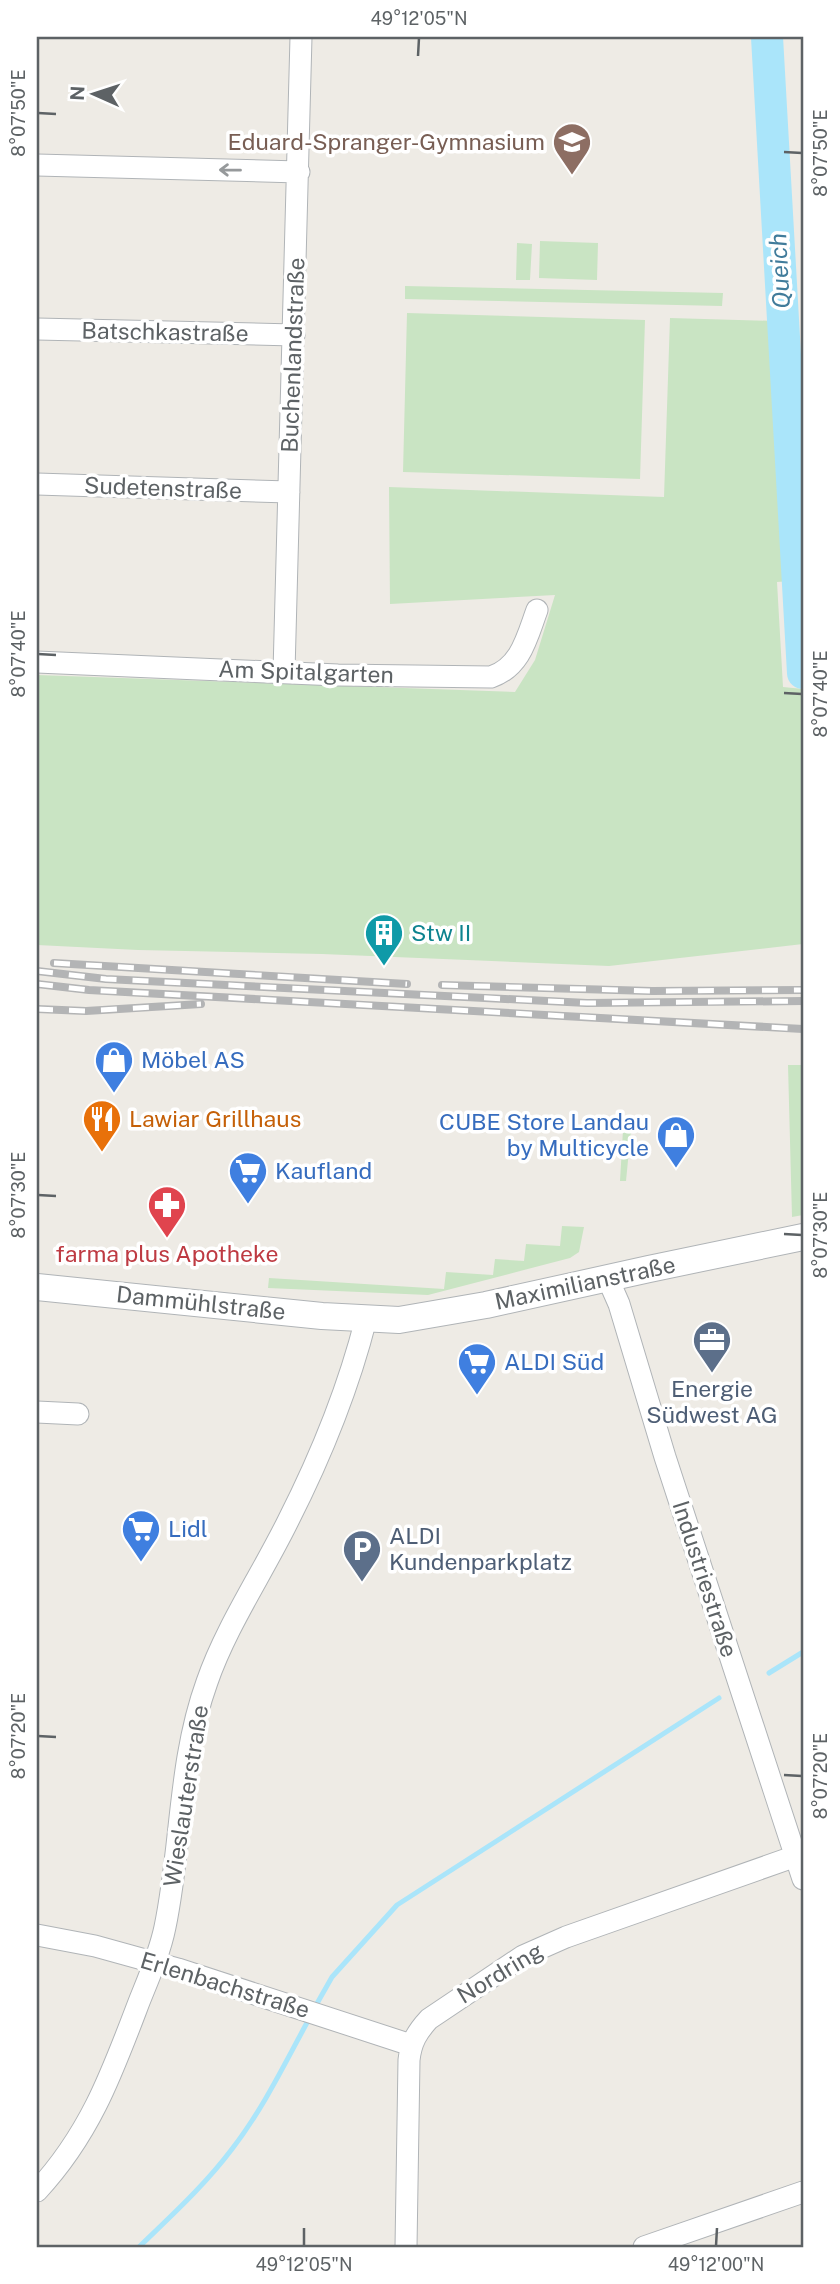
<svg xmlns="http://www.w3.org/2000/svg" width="840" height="2284" viewBox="0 0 840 2284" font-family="'Public Sans',sans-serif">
<rect width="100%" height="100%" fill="#eeebe5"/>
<path fill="#c9e4c3" d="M540,241L598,243L597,280L539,278Z
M517,243L532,244L530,280H516Z
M405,286L723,293L722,306L405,299Z
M407,313L645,320L640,479L403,472Z
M670,318L776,321L778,351L803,360V580L777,582L783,687L803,689V944L609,966L322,954L138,950L37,945V675L515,692L535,660L555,595L390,604L389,487L664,497Z
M788,1065H803V1215L792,1217Z
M623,1130H631L626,1181H620Z
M562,1226L584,1227L579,1252L570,1258L428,1295L268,1288L269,1278L444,1289L446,1272L493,1275L495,1259L524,1261L526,1244L560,1246Z"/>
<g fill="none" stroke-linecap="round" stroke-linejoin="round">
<path stroke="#aae5fa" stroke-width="5" d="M769,1673L803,1652
M315,2007L332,1977L397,1905L719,1698
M139,2247C171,2216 205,2185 232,2149C263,2109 285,2063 309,2019"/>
<path stroke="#aae5fa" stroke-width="32" d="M767,37L803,673"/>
<g stroke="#b0b4b7" stroke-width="23">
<path id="minor" d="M37,165L299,172
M37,329L294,335
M37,484L289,492
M37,662L338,675L491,677C521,667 527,637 537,610
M284,672L301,37
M608,1279L619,1304L665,1457L803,1879
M37,1412L78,1414
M37,1935L95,1946L178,1969L411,2045
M37,2191C90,2134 112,2073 139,2002C149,1977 160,1952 165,1927C182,1846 178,1762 207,1682C226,1627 262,1574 288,1521C321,1456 348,1390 366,1319
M406,2247L409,2060C411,2042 417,2032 429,2019L523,1956L566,1937L796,1856
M644,2247L803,2192"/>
</g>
<g stroke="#b0b4b7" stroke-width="28">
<path id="tertiary" d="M37,1287L322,1316L399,1320L486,1305L649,1269L803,1237"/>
</g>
<use href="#minor" stroke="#fff" stroke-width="21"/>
<use href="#tertiary" stroke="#fff" stroke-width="26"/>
<g stroke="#b3b4b5" stroke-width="8">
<path id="rail" d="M54,963L407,984
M37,971L106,979L587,1003L803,1001
M37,984L89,990L803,1029
M442,985L652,991L803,990
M37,1009L86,1011L201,1004"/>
</g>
<use href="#rail" stroke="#fff" stroke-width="5" stroke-dasharray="16" stroke-linecap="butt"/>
</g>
<defs><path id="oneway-shaft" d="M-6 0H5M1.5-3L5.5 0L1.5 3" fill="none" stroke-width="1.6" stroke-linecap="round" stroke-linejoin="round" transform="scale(1.75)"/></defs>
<use stroke="#96999b" href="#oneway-shaft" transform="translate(230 170) rotate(-179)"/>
<path fill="none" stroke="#5d6265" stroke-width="2.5" d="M418,56L419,38M38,113L56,114M784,152L802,153M38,654L56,655M784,693L802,694M38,1195L56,1196M784,1234L802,1235M38,1736L56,1737M784,1775L802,1776M304,2246V2228M716,2246L717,2228"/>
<defs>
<g id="school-pin" transform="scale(2.0125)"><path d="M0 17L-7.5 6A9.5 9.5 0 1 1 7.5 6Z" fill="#8d6e63" stroke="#fff"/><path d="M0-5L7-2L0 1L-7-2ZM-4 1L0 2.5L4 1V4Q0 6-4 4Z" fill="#fff"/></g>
<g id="building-pin" transform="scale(2.0125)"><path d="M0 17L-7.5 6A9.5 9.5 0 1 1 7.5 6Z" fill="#0f9aa8" stroke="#fff"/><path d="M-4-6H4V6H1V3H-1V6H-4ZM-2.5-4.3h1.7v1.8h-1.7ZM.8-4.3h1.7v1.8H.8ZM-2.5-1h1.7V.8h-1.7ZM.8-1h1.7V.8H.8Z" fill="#fff"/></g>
<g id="shop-pin" transform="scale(2.0125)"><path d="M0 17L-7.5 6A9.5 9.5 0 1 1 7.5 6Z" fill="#3f7fe0" stroke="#fff"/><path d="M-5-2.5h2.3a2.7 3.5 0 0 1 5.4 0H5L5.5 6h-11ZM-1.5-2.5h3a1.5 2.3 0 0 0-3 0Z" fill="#fff"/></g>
<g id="restaurant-pin" transform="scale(2.0125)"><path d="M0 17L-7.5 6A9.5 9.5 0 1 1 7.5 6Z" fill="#e8710a" stroke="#fff"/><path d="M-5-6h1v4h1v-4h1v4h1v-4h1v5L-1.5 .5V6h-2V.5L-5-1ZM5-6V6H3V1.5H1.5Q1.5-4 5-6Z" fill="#fff"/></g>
<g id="supermarket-pin" transform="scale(2.0125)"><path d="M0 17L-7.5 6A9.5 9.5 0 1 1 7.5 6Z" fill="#3f7fe0" stroke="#fff"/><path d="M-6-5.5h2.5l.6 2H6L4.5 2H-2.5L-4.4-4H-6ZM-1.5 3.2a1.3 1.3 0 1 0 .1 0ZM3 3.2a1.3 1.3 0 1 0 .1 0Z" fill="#fff"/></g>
<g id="pharmacy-pin" transform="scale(2.0125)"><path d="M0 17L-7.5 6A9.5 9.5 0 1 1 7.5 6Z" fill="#e0444e" stroke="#fff"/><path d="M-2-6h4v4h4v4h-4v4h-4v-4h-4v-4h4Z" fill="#fff"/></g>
<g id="office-pin" transform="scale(2.0125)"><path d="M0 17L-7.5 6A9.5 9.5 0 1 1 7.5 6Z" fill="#5c6f8a" stroke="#fff"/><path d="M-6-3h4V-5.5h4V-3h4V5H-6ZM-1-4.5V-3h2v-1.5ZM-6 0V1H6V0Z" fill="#fff"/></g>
<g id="parking-pin" transform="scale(2.0125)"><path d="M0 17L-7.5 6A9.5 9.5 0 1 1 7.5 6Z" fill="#5c6f8a" stroke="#fff"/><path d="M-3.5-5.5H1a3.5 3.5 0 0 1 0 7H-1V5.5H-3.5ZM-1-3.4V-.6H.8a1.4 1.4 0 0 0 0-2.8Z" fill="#fff"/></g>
</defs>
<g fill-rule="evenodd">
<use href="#school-pin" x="572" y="142"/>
<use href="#building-pin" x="384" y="933"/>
<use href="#shop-pin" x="114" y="1060"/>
<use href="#restaurant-pin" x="102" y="1119"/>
<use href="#shop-pin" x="676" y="1135"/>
<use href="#supermarket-pin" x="248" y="1171"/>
<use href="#pharmacy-pin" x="167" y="1205"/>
<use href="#office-pin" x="712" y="1340"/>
<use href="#supermarket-pin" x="477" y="1362"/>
<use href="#supermarket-pin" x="141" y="1529"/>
<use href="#parking-pin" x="362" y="1549"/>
</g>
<g text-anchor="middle" stroke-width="7" stroke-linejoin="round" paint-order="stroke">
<g font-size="23" fill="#785e54" stroke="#fff" text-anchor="end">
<text x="545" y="150">Eduard-Spranger-Gymnasium</text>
</g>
<g font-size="23" fill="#5d6265" stroke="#fff">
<text transform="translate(165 332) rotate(1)" y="8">Batschkastraße</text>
<text transform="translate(293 355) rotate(-88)" y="8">Buchenlandstraße</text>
<text transform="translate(163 488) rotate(2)" y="8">Sudetenstraße</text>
<text transform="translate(306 672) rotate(2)" y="8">Am Spitalgarten</text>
<text transform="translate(585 1283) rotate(-12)" y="8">Maximilianstraße</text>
<text transform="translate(201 1303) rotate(6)" y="8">Dammühlstraße</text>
<text transform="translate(705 1579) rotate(72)" y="8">Industriestraße</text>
<text transform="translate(186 1796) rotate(-81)" y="8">Wieslauterstraße</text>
<text transform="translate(500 1973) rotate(-31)" y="8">Nordring</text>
<text transform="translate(225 1985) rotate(17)" y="8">Erlenbachstraße</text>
</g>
<g font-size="23" fill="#0d838f" stroke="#fff" text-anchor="start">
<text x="411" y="941">Stw II</text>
</g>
<g font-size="23" fill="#366cbe" stroke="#fff" text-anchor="start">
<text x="141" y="1068">Möbel AS</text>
<text x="649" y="1130" text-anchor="end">CUBE Store Landau<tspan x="649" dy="26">by Multicycle</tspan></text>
<text x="275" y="1179">Kaufland</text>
<text x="504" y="1370">ALDI Süd</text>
<text x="168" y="1537">Lidl</text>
</g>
<g font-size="23" fill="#c56008" stroke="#fff" text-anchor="start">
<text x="129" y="1127">Lawiar Grillhaus</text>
</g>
<g font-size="23" fill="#be3a42" stroke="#fff">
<text x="167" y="1262">farma plus Apotheke</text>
</g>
<g font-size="23" fill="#4e5e75" stroke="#fff">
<text x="712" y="1397">Energie<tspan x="712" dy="26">Südwest AG</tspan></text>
<text x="389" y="1544" text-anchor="start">ALDI<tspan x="389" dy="26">Kundenparkplatz</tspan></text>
</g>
<g font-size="24" font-style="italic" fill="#417c9b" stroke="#fff">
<text transform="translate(780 271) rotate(-93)" y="8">Queich</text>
</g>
</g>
<rect width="840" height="2284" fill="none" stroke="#ffffff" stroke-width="77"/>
<g transform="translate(94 94) rotate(273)" stroke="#ffffff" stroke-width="5" paint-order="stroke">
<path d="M0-5L12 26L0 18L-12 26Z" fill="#5d6265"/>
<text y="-10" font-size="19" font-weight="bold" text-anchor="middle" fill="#5d6265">N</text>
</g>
<rect x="38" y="38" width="764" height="2208" fill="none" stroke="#5d6265" stroke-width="2.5"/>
<g font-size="18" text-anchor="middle" fill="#5d6265">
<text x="419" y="25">49°12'05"N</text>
<text transform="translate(19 113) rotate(-90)" y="6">8°07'50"E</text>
<text transform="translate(821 153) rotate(-90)" y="6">8°07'50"E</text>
<text transform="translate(19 654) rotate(-90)" y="6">8°07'40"E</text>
<text transform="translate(821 694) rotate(-90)" y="6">8°07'40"E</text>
<text transform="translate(19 1195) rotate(-90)" y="6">8°07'30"E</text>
<text transform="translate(821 1235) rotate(-90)" y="6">8°07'30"E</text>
<text transform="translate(19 1736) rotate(-90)" y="6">8°07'20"E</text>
<text transform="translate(821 1776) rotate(-90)" y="6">8°07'20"E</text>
<text x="304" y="2271">49°12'05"N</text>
<text x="716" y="2271">49°12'00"N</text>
</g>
</svg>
